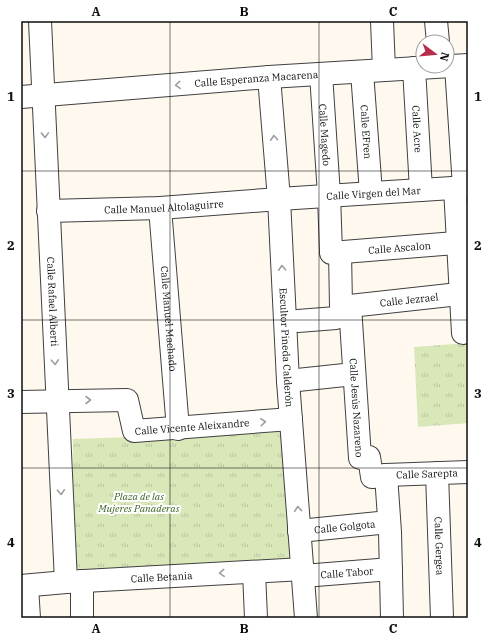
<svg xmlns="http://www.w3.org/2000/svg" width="489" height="639" viewBox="0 0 489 639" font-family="'IBM Plex Serif',serif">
<defs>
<pattern id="grass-tufts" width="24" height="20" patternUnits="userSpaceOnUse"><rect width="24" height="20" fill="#d9e7b9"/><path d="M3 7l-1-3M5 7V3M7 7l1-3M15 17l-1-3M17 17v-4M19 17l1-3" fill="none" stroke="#b9c59e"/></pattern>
</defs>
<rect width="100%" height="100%" fill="#fef8ee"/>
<path fill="url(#grass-tufts)" d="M468,343V423L418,427L414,347Z
M282,432L294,560L73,571V439Z"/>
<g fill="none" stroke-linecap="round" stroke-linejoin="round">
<g stroke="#404040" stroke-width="24">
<g id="street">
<path id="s1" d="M40,21L66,582"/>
<path d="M382,21L384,70"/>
<path d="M436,21L438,42"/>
<path d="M456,66L464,187"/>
<path id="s2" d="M414,68L421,190"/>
<path id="s3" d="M362,72L371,193"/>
<path id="s4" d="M321,74L329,195L331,253L468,242"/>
<path id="s5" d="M269,77L279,199L288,381L306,618"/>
<path id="s6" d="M21,97L269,77L468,65"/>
<path d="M455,188L463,333"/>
<path id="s7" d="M160,208L178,429"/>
<path id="s8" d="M48,211L160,208L279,199L468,187"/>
<path id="s9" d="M340,252L341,306H350L360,458L369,457L372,477L386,475L390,532L392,618"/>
<path id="s10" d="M298,321L336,318L350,306L468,293"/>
<path d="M288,381L354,374"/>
<path id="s11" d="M21,402L127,400L134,431L291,419"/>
<path id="s12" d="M437,473L442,618"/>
<path id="s13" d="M386,475L468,472"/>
<path id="s14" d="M299,531L389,522"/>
<path d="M254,572L256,618"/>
<path id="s15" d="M303,576L391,569"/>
<path d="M82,581V618"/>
<path id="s16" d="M21,586L66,582L303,569"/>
<path d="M27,586L29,618"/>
</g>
</g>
<use href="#street" stroke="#fff" stroke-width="22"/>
</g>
<defs><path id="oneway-chevron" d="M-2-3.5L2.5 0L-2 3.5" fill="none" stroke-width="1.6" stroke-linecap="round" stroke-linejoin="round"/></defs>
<g stroke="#9e9e9e">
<use href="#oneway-chevron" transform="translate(178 85) rotate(175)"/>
<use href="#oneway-chevron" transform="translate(45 135) rotate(88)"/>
<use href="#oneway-chevron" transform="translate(274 138) rotate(-94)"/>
<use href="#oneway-chevron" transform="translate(282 268) rotate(-93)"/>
<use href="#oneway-chevron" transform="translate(55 362) rotate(87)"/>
<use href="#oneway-chevron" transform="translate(88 400)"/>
<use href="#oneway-chevron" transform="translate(263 422) rotate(-5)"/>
<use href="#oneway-chevron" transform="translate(61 492) rotate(87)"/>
<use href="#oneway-chevron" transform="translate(298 509) rotate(-94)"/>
<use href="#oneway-chevron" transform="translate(222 573) rotate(177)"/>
</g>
<path fill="none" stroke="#0d0d0d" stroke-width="1" stroke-opacity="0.55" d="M170,21V618M319,21V618M21,171H468M21,320H468M21,468H468"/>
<g text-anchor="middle" stroke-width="4" stroke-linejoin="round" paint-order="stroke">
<g font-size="10" fill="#0d0d0d" stroke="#fff">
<text dy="4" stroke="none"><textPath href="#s6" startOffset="236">Calle Esperanza Macarena</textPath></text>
<text dy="4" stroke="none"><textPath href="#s2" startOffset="61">Calle Acre</textPath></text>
<text dy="4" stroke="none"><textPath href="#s3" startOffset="60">Calle EFren</textPath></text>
<text dy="4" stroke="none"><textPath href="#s4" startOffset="61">Calle Magedo</textPath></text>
<text dy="4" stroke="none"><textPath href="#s8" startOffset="326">Calle Virgen del Mar</textPath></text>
<text dy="4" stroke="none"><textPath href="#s8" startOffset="116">Calle Manuel Altolaguirre</textPath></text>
<text dy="4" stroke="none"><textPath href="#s4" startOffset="248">Calle Ascalon</textPath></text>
<text dy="4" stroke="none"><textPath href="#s10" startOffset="116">Calle Jezrael</textPath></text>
<text dy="4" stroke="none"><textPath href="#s1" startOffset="281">Calle Rafael Alberti</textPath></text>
<text dy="4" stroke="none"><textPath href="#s7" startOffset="111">Calle Manuel Machado</textPath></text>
<text dy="4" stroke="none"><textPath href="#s5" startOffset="271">Escultor Pineda Calderón</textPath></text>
<text dy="4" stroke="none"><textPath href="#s9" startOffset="165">Calle Jesús Nazareno</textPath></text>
<text dy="4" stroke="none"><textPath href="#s11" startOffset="196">Calle Vicente Aleixandre</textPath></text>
<text dy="4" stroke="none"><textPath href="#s13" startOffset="41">Calle Sarepta</textPath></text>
<text dy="4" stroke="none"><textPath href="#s14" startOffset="46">Calle Golgota</textPath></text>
<text dy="4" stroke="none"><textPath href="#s12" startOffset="73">Calle Gergea</textPath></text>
<text dy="4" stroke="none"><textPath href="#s15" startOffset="44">Calle Tabor</textPath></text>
<text dy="4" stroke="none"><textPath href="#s16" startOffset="141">Calle Betania</textPath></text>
</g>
<g font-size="10" font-style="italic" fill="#3a6220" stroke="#fff">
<text x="139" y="500">Plaza de las<tspan x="139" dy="12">Mujeres Panaderas</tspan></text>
</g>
</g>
<rect width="489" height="639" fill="none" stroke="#ffffff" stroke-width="44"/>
<g transform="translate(435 54) rotate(106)"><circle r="19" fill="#ffffff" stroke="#9e9e9e"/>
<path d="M0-3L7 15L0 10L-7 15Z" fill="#b72b4b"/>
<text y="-6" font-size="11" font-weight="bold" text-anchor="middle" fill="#0d0d0d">N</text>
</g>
<rect x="22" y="22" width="445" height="595" fill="none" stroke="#0d0d0d" stroke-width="1.5"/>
<g font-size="13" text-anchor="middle" font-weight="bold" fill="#0d0d0d">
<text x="96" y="16">A</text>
<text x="244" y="16">B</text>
<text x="393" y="16">C</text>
<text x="11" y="101">1</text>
<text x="478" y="101">1</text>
<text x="11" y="250">2</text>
<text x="478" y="250">2</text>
<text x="11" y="398">3</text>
<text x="478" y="398">3</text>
<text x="11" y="547">4</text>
<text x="478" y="547">4</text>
<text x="96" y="633">A</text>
<text x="244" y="633">B</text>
<text x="393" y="633">C</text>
</g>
</svg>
